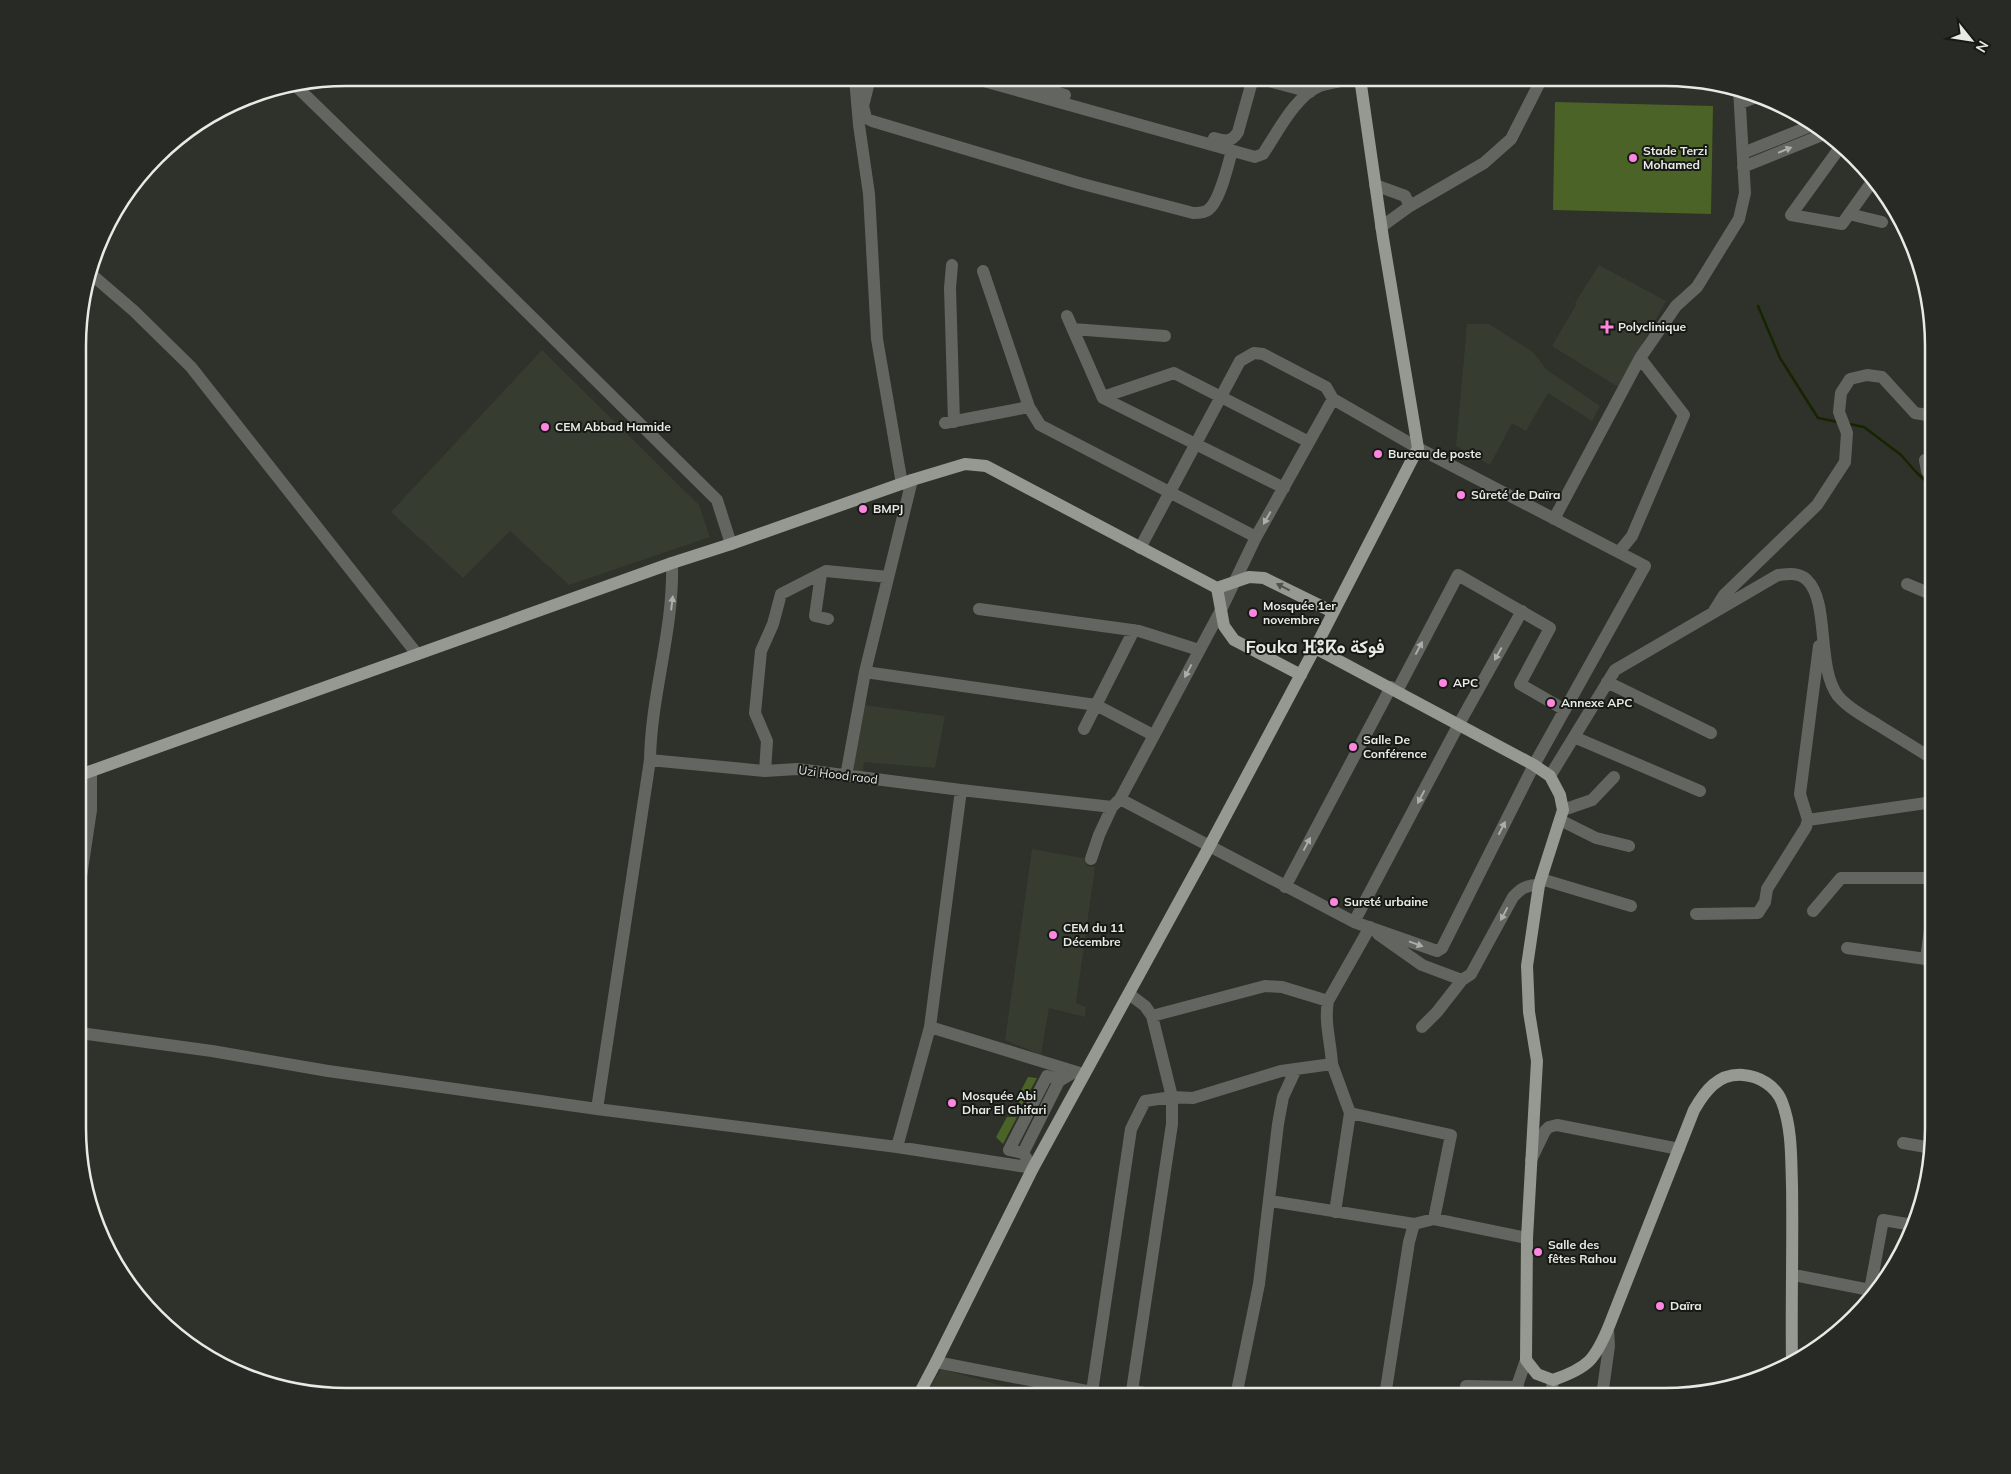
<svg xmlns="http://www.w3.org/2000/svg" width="2011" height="1474" viewBox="0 0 2011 1474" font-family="Mulish,Vazirmatn,'Noto Sans Tifinagh',sans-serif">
<rect width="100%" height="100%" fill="#2e322a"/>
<path fill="#363c2f" d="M1599,265L1666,301L1618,387L1552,346L1576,305L1575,303Z
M1467,324H1489L1533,352L1547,370L1600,406L1592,421L1548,393L1526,431L1512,423L1490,465L1456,446Z
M542,350L699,505L710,537L569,585L510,531L463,578L391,512Z
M864,705L945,716L935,768L864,762L862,776L849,775Z
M1032,849L1088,859L1087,866L1095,867L1076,1003L1086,1007L1085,1017L1049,1008L1041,1055L1005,1040Z
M941,1369L1040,1396H925Z"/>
<path fill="#4b6326" d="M1555,102L1713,106L1711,214L1553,210Z
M1028,1077L1037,1078L1022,1105L1016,1100Z
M1007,1117H1017L1003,1144L996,1137Z"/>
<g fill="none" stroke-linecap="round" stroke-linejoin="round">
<path stroke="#162500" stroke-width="2.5" d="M1758,306L1780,358L1818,418L1838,422
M1849,424L1864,427L1901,455L1916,472L1933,488"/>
<path stroke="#636561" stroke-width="12" d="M855,78L859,125L869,194L877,339L902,484
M870,78L863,106L866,118L872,121L1079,183L1193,213C1198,213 1204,213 1208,210C1220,202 1228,164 1232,151
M973,78L1255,157L1263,154C1277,133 1296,95 1320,86C1331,82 1344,81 1355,78
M1008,78L1065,95
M1258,78L1310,92
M297,87L450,236L717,500L731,544
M1740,103L1759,96
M1214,138C1225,141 1231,143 1238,132L1253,78
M1841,146L1791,215L1842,224L1874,179
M1743,153L1813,125
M1743,167L1827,133
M1375,185L1405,196L1410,206L1381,227
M1410,206L1484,163L1511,139L1542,78
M1849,214L1882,222
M952,265L950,288L954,422
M983,271L1029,407
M91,274L134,311L191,367L417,654
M1067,316L1103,398L1284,488
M1073,329L1165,336
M1103,397L1174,373L1309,442
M945,423L1029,407L1040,425L1256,537
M1933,462L1925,460L1927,471L1933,477
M1554,519L1640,358L1676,306L1697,287L1739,219L1745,193L1739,89
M1619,552L1632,536L1684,415L1640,358
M672,563C674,630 651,694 650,760L765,771L797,769L961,790L1112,807L1120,799L1354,922L1437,951L1442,948L1534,765L1645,566L1418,448L1333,399L1326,387L1263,354L1254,353L1240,361L1140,548
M821,574L815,616L828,619
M1907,584L1933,595
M979,609L1139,631L1199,650
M1714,611L1724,595L1817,505L1845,462L1847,433L1839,412L1841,393L1850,379L1867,375L1882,377L1915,413L1933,416
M865,672L1096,705L1153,735
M1607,682L1711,733
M1397,691L1458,575L1550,628L1520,684L1565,710
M1084,729L1134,630
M1574,737L1700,791
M765,771L767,741L755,713L761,651L773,624L781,594L826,571L888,577
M846,776L865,672L912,480
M1550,776L1615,670L1778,575C1788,574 1799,572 1807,580C1830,602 1816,667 1838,696C1848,708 1865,717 1878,725C1896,736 1915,748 1933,759
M1120,799L1221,610L1256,537L1333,399
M1563,810L1592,800L1614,777
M1560,820L1596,838L1629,846
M1808,820L1933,802
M1091,859L1099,835L1112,807
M1541,879L1631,906
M80,883L91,810V771
M1285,887L1391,687
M1813,911L1841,878H1933
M1696,914L1758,913L1765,902L1767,889L1806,827L1808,820L1800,794L1819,646
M1354,922L1459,724L1522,611
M1378,934L1422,965L1462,980L1471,974L1513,897C1521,888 1527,885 1539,885
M1847,948L1933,960
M1926,959L1933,907
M1129,994L1145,1006L1152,1016L1172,1097V1124L1132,1391
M1152,1016L1265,986L1282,987L1328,1001
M930,1027L1083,1074
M1422,1027L1437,1012L1462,980
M80,1033L212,1051L328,1071L597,1109L897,1147L1033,1168
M1332,1064C1331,1043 1324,1022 1328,1001L1370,927
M597,1109L650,760
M1903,1143L1932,1148
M897,1147L930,1027L961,790
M1023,1153L1009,1150L1047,1076L1056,1078L1059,1081
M1531,1160L1545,1131L1549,1127L1557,1125L1679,1149
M1033,1168L1023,1153L1059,1081L1074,1072
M1270,1201L1414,1224
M1335,1212L1350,1113
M1799,1276L1870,1290L1883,1220L1913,1225
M936,1362L1092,1392L1108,1396
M1092,1392L1131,1129L1145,1101L1172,1097L1193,1098L1281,1071L1332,1064L1350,1113L1451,1135L1434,1219
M1123,1396L1132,1391L1163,1396
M1236,1396L1259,1284L1278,1124L1283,1097L1296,1069
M1385,1396L1409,1242L1414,1224L1434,1219L1527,1238
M1465,1396L1466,1386L1518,1387
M1516,1396L1518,1383L1526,1360
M1551,1396L1553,1380
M1602,1396L1609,1346L1608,1329"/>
<path stroke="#959991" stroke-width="12" d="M1217,588L1224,626L1234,640L1301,675
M1315,648L1534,765L1550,776L1560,795L1563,810L1539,885L1527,966L1529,1012L1537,1061L1527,1238L1526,1360L1537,1374L1553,1380C1588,1368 1595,1360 1609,1326L1694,1110C1705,1091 1718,1073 1743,1075C1759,1076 1776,1086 1782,1102C1792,1128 1791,1157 1792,1185C1793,1244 1791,1304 1792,1364
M80,775L672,563L731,544L912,480L965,464L986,466L1217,588L1249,577L1264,578L1333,612
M918,1396L936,1362L1033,1168L1209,847L1315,648L1418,448L1383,238L1360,78"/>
</g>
<defs><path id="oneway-solid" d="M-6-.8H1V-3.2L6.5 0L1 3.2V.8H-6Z" transform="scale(1.25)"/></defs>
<g fill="#acaeaa">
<use href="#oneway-solid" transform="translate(1785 150) rotate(-22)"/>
<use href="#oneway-solid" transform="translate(1267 518) rotate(119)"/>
<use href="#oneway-solid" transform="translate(672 603) rotate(-83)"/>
<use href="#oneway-solid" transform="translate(1419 648) rotate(-62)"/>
<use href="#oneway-solid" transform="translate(1498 654) rotate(119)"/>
<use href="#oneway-solid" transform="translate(1188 671) rotate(118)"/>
<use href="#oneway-solid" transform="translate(1421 797) rotate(118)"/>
<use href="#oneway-solid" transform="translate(1502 828) rotate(-63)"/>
<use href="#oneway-solid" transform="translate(1307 844) rotate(-62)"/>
<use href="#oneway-solid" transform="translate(1504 914) rotate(118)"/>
<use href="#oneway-solid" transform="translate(1416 944) rotate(20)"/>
</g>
<use fill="#50534d" href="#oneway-solid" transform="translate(1283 587) rotate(-153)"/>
<g fill="#fe85e0" stroke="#171915" stroke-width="2">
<circle cx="1633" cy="158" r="5"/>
<path d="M1604.5 319.5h5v5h5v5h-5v5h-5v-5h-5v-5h5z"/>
<circle cx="545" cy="427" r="5"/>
<circle cx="1378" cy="454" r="5"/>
<circle cx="1461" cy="495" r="5"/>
<circle cx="863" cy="509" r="5"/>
<circle cx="1253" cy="613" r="5"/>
<circle cx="1443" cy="683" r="5"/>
<circle cx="1551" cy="703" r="5"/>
<circle cx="1353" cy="747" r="5"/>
<circle cx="1334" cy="902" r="5"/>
<circle cx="1053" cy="935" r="5"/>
<circle cx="952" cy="1103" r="5"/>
<circle cx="1538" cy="1252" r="5"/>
<circle cx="1660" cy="1306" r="5"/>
</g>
<g text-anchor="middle" stroke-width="4" stroke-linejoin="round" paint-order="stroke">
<g font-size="12" font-weight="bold" fill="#e7eae5" stroke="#171915" text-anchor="start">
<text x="1643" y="155">Stade Terzi<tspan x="1643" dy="14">Mohamed</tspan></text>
<text x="1618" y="331">Polyclinique</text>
<text x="555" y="431">CEM Abbad Hamide</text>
<text x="1388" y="458">Bureau de poste</text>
<text x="1471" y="499">Sûreté de Daïra</text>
<text x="873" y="513">BMPJ</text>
<text x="1263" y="610">Mosquée 1er<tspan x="1263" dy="14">novembre</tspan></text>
<text x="1453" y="687">APC</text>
<text x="1561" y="707">Annexe APC</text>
<text x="1363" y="744">Salle De<tspan x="1363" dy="14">Conférence</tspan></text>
<text x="1344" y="906">Sureté urbaine</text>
<text x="1063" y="932">CEM du 11<tspan x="1063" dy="14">Décembre</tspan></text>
<text x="962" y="1100">Mosquée Abi<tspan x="962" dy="14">Dhar El Ghifari</tspan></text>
<text x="1548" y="1249">Salle des<tspan x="1548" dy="14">fêtes Rahou</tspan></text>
<text x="1670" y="1310">Daïra</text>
</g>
<g font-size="12" fill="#e7eae5" stroke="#171915">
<text transform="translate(838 775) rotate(7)" y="4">Uzi Hood raod</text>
</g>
<g font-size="18" font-weight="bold" fill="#e7eae5" stroke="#171915">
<text x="1315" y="653">Fouka ⴼⵓⴽⴰ فوكة</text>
</g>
</g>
<path d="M0 0H2011V1474H0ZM346 86H1665A260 260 0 0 1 1925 346V1128A260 260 0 0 1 1665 1388H346A260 260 0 0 1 86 1128V346A260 260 0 0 1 346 86Z" fill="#282a26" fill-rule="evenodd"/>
<path fill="none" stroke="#e7eae5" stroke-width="2.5" d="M346 86H1665A260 260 0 0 1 1925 346V1128A260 260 0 0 1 1665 1388H346A260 260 0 0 1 86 1128V346A260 260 0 0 1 346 86Z"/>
<g transform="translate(1971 40) rotate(120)" stroke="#171915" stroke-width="4" paint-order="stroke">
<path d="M0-4L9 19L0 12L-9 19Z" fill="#e7eae5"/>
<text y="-8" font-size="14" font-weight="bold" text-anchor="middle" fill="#e7eae5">N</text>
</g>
</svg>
